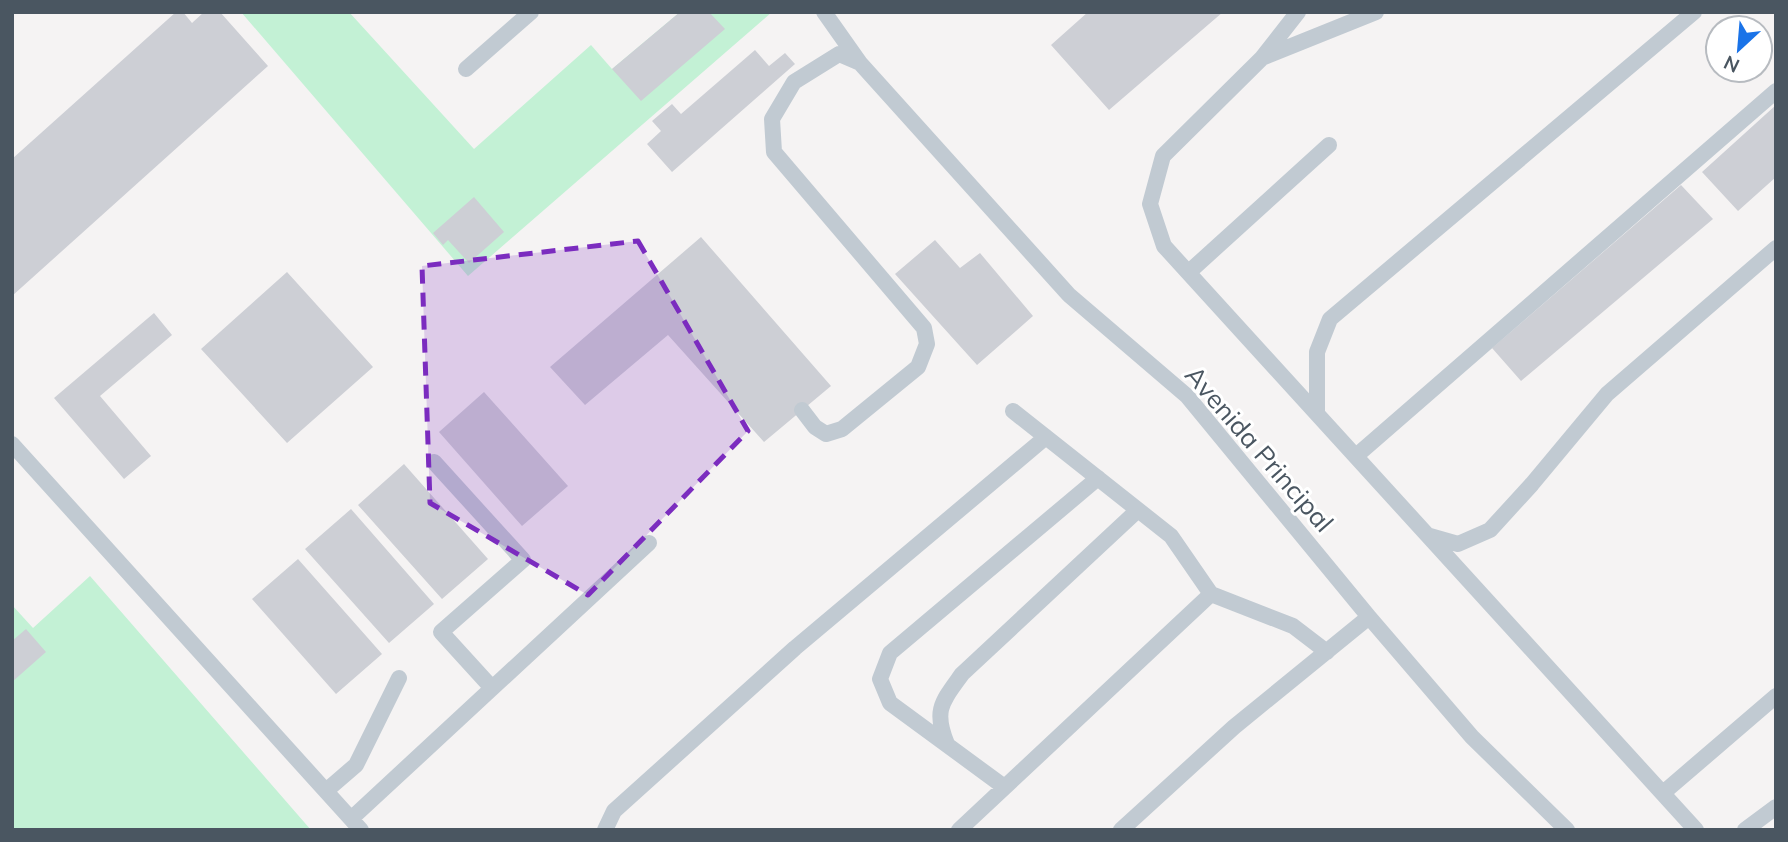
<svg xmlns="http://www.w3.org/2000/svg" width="1788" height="842" viewBox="0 0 1788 842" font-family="Mulish,sans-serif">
<rect width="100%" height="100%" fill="#f5f3f3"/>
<path fill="#c3f1d5" d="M241,12H349L474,149L591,45L612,69L680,12H772L468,276Z
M90,576L311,830H12V605L33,628Z"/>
<path fill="#cdcfd5" d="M176,12H183L192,23L204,12H220L268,66L12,296V159Z
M680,12H709L725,29L641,101L612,69Z
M1088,12H1223L1109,110L1051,45Z
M755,50L769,66L785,53L795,64L672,172L647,144L661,131L652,121L672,104L681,114Z
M1776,105V177L1738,211L1702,172Z
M1681,185L1713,219L1521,381L1492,348Z
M474,197L504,232L469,263L448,240L443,245L433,233Z
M701,237L831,386L764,442L668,335L585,405L550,367Z
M935,240L960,268L980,253L1033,316L977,365L895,274Z
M287,272L373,367L287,443L201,349Z
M154,313L172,335L100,396L151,456L124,479L54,398Z
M484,392L568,486L522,526L439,432Z
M404,464L488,559L442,599L358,505Z
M351,509L434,604L389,643L305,549Z
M298,559L382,654L336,694L252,599Z
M26,629L46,652L12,682V641Z"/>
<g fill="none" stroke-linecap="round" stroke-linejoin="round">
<path stroke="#c1cad2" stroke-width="16" d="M824,12L860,63L1069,295L1187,396L1369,617L1472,737L1567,830
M1298,12L1262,58L1163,156L1150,204L1164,246L1696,830
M1264,57L1376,12
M466,69L531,12
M1189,272L1329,145
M802,410L815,427L826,434L842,429L918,367L927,344L924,328L774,152L772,119L794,82L839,54L860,63
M1013,411L1171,536L1211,594
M1317,413V352L1330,319L1694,12
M12,444L361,830
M1356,456L1776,91
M434,462L523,560L441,632L492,688
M1430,536L1458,544L1490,530L1532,484L1607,394L1776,248
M947,744C933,710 942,702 962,674L1138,510
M1003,786L890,703L880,679L890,653L1098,478
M327,790L356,765L399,678
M1663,793L1776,696
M352,818L649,543
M605,830L614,811L795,648L1046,437
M959,830L1211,594L1293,626L1327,652
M1121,830L1234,727L1369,617
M1745,830L1776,807"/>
</g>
<path fill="#7b2cbf" fill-opacity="0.2" stroke="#7b2cbf" stroke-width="5" stroke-dasharray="14 9" stroke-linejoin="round" d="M638,241L748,431L588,595L430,503L422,266Z"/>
<g text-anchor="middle" stroke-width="6" stroke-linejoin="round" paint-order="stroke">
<g font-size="26" fill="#4a5661" stroke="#fff">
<text transform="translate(1259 449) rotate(49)" y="9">Avenida Principal</text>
</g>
</g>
<rect width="1788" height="842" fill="none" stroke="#4a5661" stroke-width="28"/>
<g transform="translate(1739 49) rotate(206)"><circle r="33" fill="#ffffff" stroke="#b7bbc0" stroke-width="2"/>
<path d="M0-5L12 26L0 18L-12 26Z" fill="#1a73e8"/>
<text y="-10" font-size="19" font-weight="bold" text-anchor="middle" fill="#4a5661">N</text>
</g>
</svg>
